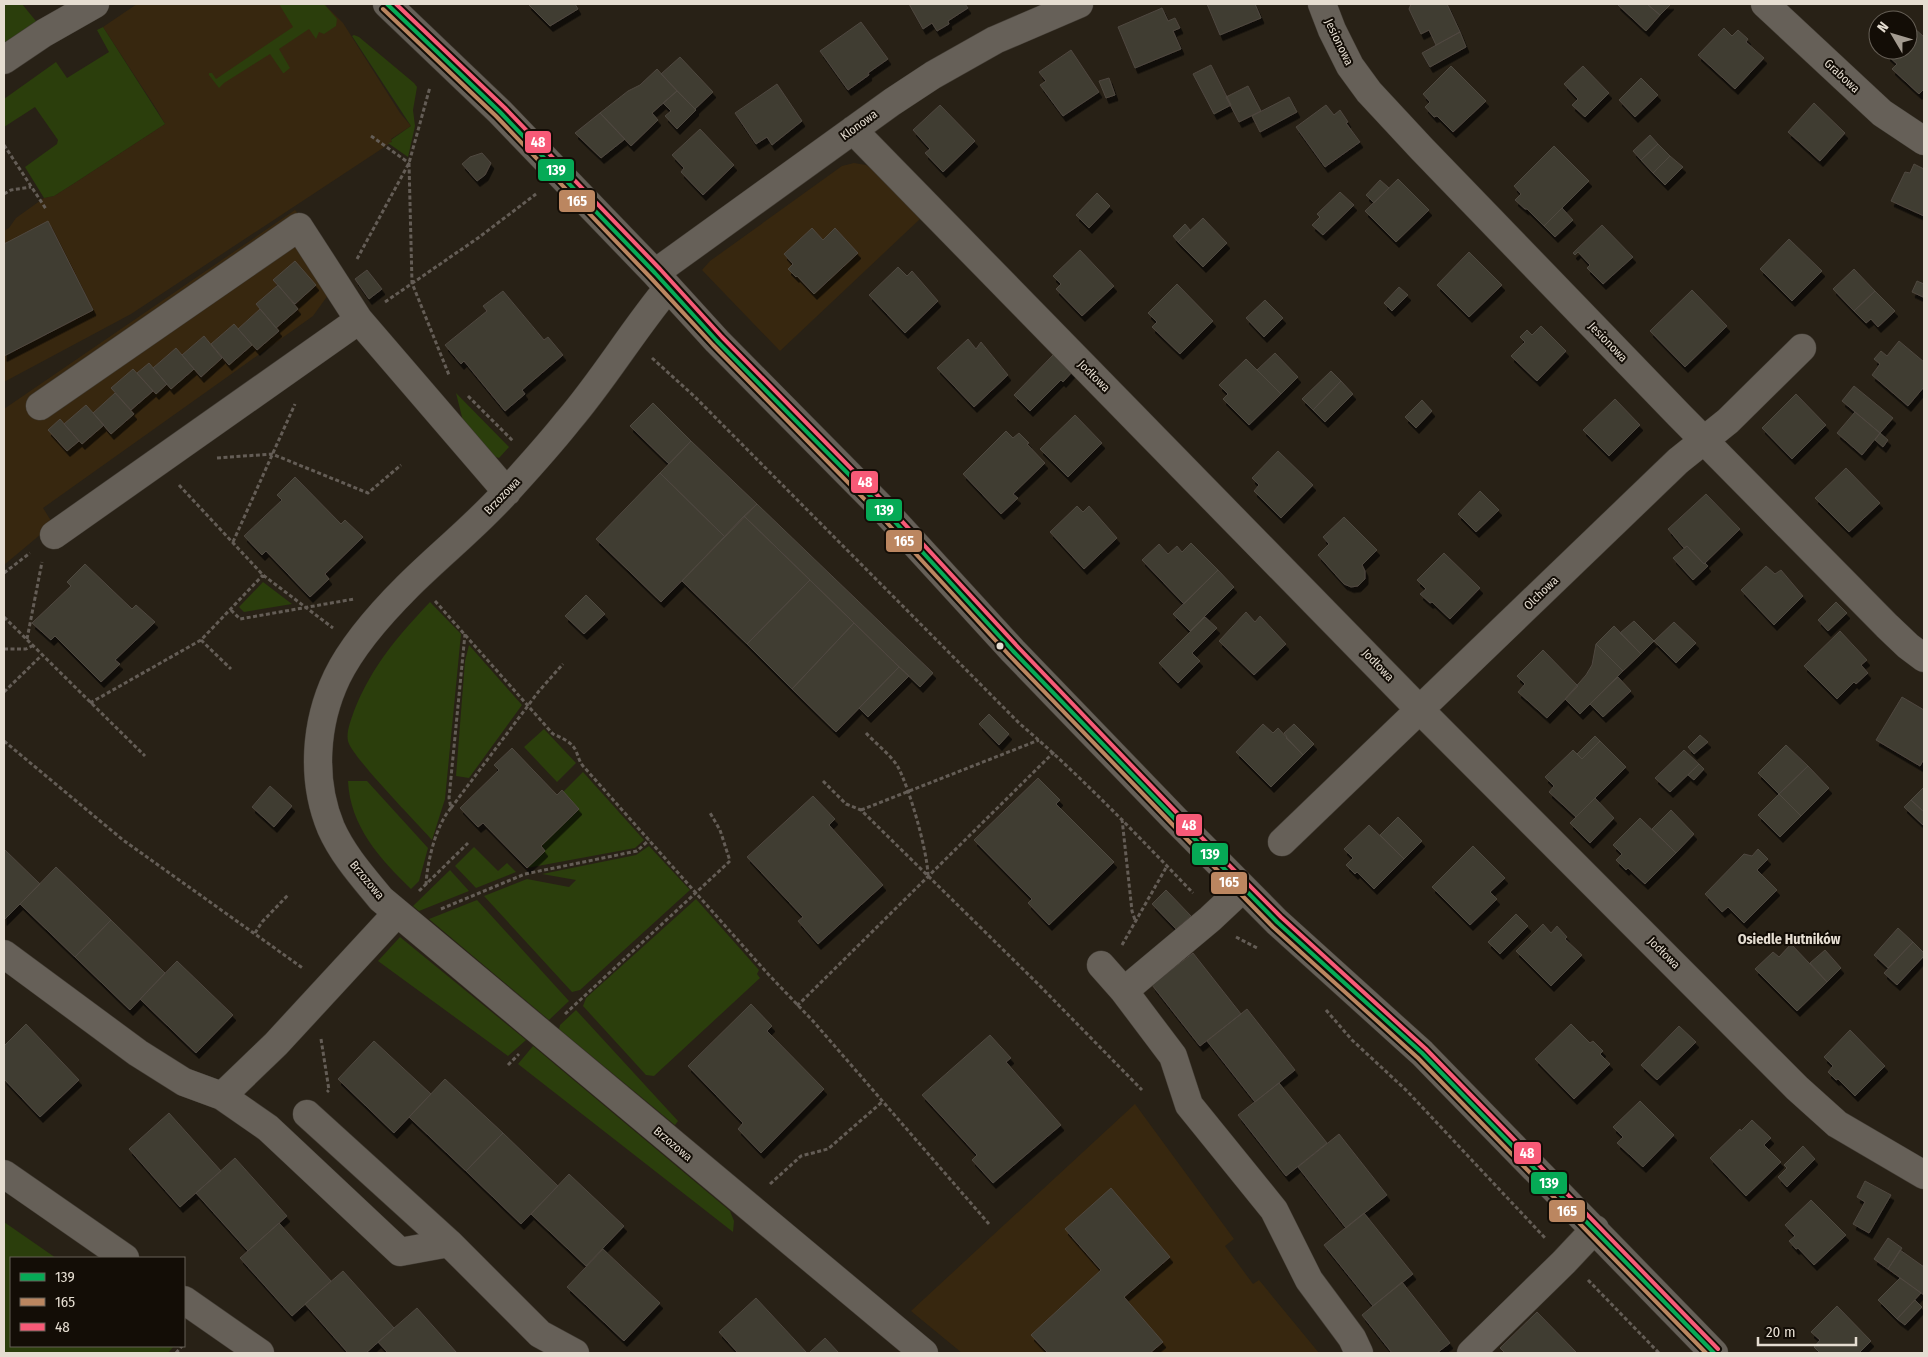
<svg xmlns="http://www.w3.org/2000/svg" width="1928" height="1357" viewBox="0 0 1928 1357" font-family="'Fira Sans Condensed',sans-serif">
<defs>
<filter id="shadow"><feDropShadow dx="3" dy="5.5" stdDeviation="0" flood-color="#0009"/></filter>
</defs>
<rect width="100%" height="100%" fill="#282116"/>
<path fill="#37270f" d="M137,4H324L343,23L400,113L411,126L391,139L392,142L131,314L4,382V231L9,228L16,218L44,198L54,196L73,184L165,124L157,110L103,27Z
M854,163L866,165L876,172L920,219L780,351L702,270L710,261L842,166Z
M295,210L344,273L313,316L43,508L53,524L4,565V409Z
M1135,1104L1234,1239L1225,1246L1253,1284L1259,1280L1319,1353H962L911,1311Z"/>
<path fill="#2b3e0c" d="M4,4H22L40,26L10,47L4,40Z
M279,4H324L337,19L336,26L324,34L319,32L316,39L309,29L279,49L290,68L284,73H283L270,54L224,83L219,88L209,75V73H212L216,79L293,27Z
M103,27L165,124L73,184L54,196L44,198L25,167L57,144L58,140L35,107L4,127V99L56,62L67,78L109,52L97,30Z
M354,35L359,37L414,83L417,87L413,110L415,126L408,157L388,143L392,142L391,140L411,126L352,36Z
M456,393L509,447L499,458L491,455L463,421Z
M263,582L292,604L244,612L239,607Z
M430,602L461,634L445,799L432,840C418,824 351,756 348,741C346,732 351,720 354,711C372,666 397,637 430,602Z
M469,645L522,705L469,778L456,776L465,661Z
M544,729L576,763L557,782L524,747Z
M583,772L644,840L635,848L527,868L545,851L541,846L579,809L563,792Z
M348,781H367L428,848L419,881L411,889C380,859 350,826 348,781Z
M649,846L690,890L580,990L572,992L484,896L527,879L569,887L576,880L542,874L636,855Z
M474,847L498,871L507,863L516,872L476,888L455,866Z
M450,870L469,891L419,911L413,906Z
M696,899L759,970L757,974L760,978L654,1076L646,1075L583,1006L586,998Z
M477,900L569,1001L549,1020L429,919Z
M400,937L526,1040L508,1056L378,961Z
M576,1010L678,1121L675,1125L559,1029L560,1025Z
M533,1046L730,1211L734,1221L733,1232L518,1064Z
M4,1222L56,1258H11V1346H174L168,1353H4Z"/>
<path fill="#413c32" stroke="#4f4840" filter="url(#shadow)" d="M528,4H575L578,9L550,26Z
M909,4H965L968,8L948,21L949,24L937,31L932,23L923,29Z
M1207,4H1255L1261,18L1220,35Z
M1411,4H1447L1460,32L1436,45L1429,30L1421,34L1409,9Z
M1617,4H1647L1660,15L1646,31Z
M1647,4H1671L1660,15Z
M1162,8L1168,21L1175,18L1180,28L1173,31L1181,49L1135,68L1118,27Z
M861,22L888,59L868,73L869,75L848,90L820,51Z
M1913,27L1924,37V89L1919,94L1892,69L1897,64L1887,55L1892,50H1908V33Z
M1724,28L1732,36L1738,30L1748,39L1746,42L1764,58L1735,89L1698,55Z
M1460,32L1466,47L1430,67L1422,53Z
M1071,50L1099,92L1063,116L1040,85L1046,81L1039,72Z
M680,57L713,92L695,109L661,74Z
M1211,65L1231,105L1214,114L1193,74Z
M1451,66L1486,101L1453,132L1437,116L1434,117L1425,107L1430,102L1423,94Z
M1583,66L1609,93L1585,117L1572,105L1578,99L1564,84Z
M657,69L677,91L652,113L658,120L631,146L600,113L628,91L640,85Z
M1109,78L1115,95L1106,98L1099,81Z
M1641,78L1658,95L1635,117L1619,100Z
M777,84L802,121L772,145L767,137L756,144L735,113Z
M1248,86L1261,111L1239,122L1226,97Z
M677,91L696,110L677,129L665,116L671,111L663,103Z
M1289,97L1297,112L1260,132L1252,116Z
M1814,103L1845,133L1820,161L1788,132Z
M940,105L975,141L943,172L925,153L930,149L913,130Z
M1326,105L1334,115L1340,110L1348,122L1346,123L1360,142L1325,167L1296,127Z
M600,113L625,139L601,158L575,133Z
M700,129L734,165L703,195L681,172L684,168L672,155Z
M1650,135L1658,144L1641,160L1633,151Z
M1658,144L1670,156L1653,173L1641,160Z
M1554,146L1589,181L1544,226L1527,209H1525L1515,200L1521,194L1514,186Z
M482,153L491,163L485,175L477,181L462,164L470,157Z
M1670,156L1683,167L1665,185L1653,173Z
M1914,164L1924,169V216L1891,201L1905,172L1910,173Z
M1398,179L1429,210L1396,242L1365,211Z
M1380,180L1389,188L1374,203L1366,195Z
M1340,192L1354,205L1323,235L1312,225L1320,217L1317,214Z
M1097,193L1110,206L1089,228L1076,215Z
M1562,208L1573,220L1555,237L1544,226Z
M1203,218L1227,243L1203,267L1178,242Z
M48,221L93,310L4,356V244Z
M1185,224L1190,230L1178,242L1173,236Z
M1602,225L1633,257L1603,284L1587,268L1590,265L1578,252L1575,255L1573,253Z
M812,228L823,240L835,228L858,253L814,294L797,276L796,277L788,269L793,264L784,254Z
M1789,239L1822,271L1792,301L1760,269Z
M1080,250L1114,286L1082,316L1056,289L1061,284L1053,276Z
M1469,252L1502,285L1469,317L1437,285Z
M295,261L316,285L295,304L273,280Z
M898,267L907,276L912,271L938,301L905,333L869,295Z
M1854,269L1875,291L1854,311L1833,289Z
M367,270L382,289L369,299L355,279Z
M1917,281L1924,284L1923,297L1912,292Z
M1177,284L1213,321L1180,354L1152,327L1157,322L1148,313Z
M278,285L298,309L276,328L256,304Z
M1399,287L1408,295L1392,311L1384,303Z
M1692,290L1727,326L1685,367L1650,331Z
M503,291L544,340L548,337L563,355L522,390L525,394L505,411L464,361L461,364L445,345L487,311L483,306Z
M1875,291L1895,311L1878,327L1871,319L1866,323L1854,311Z
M1265,300L1283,318L1264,337L1246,318Z
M260,309L279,331L257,350L238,329Z
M234,324L252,345L229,365L211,344Z
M1541,326L1566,351L1537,381L1511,356L1525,342L1520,337L1527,330L1532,335Z
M204,336L222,358L201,377L182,355Z
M968,339L976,349L981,342L1008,375L974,407L937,368Z
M1899,341L1924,362V387L1908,406L1872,375L1880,364L1874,359L1881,351L1887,356Z
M176,348L194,369L171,389L153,368Z
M1055,353L1073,371L1063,382L1061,380L1030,411L1014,395Z
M1275,353L1298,377L1281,394L1257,370Z
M1246,359L1281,394L1249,425L1223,399L1228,394L1219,385Z
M149,363L167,384L156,394L137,373Z
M133,369L153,391L131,410L111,388Z
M1331,371L1341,381L1313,410L1302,399Z
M1341,381L1353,394L1325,422L1313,410Z
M1854,386L1893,418L1880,433L1842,401Z
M115,393L134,414L111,434L93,413Z
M1796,394L1826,425L1792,459L1762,428Z
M1615,399L1640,425L1609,456L1583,430Z
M1422,400L1432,411L1416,428L1405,417Z
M653,403L691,441L669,464L630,426Z
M86,405L104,425L82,444L64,424Z
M1855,412L1880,433L1862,455L1837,433Z
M1075,415L1102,443L1068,477L1040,449Z
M60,419L79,441L67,451L48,430Z
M1006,431L1013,438L1019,433L1029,443L1027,444L1045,463L1013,494L1018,498L1001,514L963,474Z
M1880,433L1888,440L1883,447L1875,440Z
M691,441L757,504L725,537L660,473Z
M1278,451L1313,485L1281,518L1254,491L1259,485L1252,478Z
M1846,468L1880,503L1849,532L1815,498Z
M660,473L725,537L661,602L596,539Z
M295,477L341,524L345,520L363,537L325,574L329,579L310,597L266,551L262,555L244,536L282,500L277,495Z
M1480,491L1499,510L1476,532L1458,514Z
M1706,494L1740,529L1704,564L1687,546L1684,548L1668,529Z
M757,504L933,673L920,687L744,516Z
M1077,506L1083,512L1089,506L1117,538L1084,569L1050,532Z
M744,516L810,580L747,644L682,581Z
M1344,517L1377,550L1362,565L1365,571V579L1358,586L1351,587L1344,584L1318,555L1329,544L1323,537Z
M1191,543L1218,570L1184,604L1142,560L1159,544L1168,554L1177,546L1182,552Z
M1687,546L1704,564L1705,563L1708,566L1693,580L1673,558Z
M1444,553L1480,588L1450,619L1432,602L1430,603L1420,594L1426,589L1417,580Z
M85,564L132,609L136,605L155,622L115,660L120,664L101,682L55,636L51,640L32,623L71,586L67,582Z
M1766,566L1775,574L1781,570L1803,596L1774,625L1741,590Z
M1218,570L1234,587L1190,631L1173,614Z
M810,580L854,623L792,689L747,644Z
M586,595L605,614L584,634L565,616Z
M1836,602L1847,613L1828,631L1818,620Z
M1246,612L1255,622L1260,616L1286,644L1254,675L1219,641Z
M1205,617L1217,628L1192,653L1200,661L1178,683L1159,663Z
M1634,621L1654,641L1641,654L1620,633Z
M1674,622L1696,643L1676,663L1654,641Z
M854,623L899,667L836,732L792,689Z
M1614,626L1641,654L1623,671L1596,644Z
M1840,631L1867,660L1861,665L1868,673L1856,684L1854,682L1837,699L1804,666Z
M1596,644L1623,671L1580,714L1565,699L1586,675L1592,665Z
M1543,650L1578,686L1547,718L1518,692L1525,684L1517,676Z
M899,667L909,676L868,717L859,708Z
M1618,677L1631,691L1603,717L1590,704Z
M1902,697L1924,710V759L1920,766L1876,740Z
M989,714L1009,734L999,745L979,724Z
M1263,724L1273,733L1278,728L1303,755L1271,787L1236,752Z
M1294,724L1314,744L1303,755L1286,738L1287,737L1284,733Z
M1700,735L1708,742L1694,754L1688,747Z
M1595,736L1600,741L1582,759L1577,754Z
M1600,741L1626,767L1576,817L1549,792L1554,786L1545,777L1573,750L1582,759Z
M1786,745L1808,766L1779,794L1758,773Z
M512,748L557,795L562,790L579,809L541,846L545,851L527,868L483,823L478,827L460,808L499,770L494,765Z
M1684,750L1699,764L1670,792L1655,778Z
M1699,764L1704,769L1694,780L1688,775Z
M1808,766L1829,788L1801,816L1779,794Z
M1038,778L1060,800L1056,804L1114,862L1049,925L1028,903L1032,899L974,840Z
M270,786L292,806L274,827L252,807Z
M1924,787V812L1911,800Z
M1779,794L1801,816L1780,837L1758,815Z
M813,796L835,819L829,825L883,885L818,944L798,921L803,917L747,857Z
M1595,798L1614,818L1590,843L1570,823Z
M1911,800L1924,812V824L1923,825L1904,807Z
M1671,810L1694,834L1676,853L1652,829Z
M1398,817L1422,841L1404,859L1380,835Z
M1640,818L1676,853L1645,884L1628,868L1626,870L1616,860L1622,854L1613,845Z
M1369,825L1404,859L1374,889L1357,872L1355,874L1346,865L1353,858L1344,849Z
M1473,846L1505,878L1490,892L1497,899L1470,925L1432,887Z
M4,849L40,884L4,920Z
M1758,849L1768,859L1757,870L1777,890L1744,923L1728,907L1722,912L1705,894L1744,854L1752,856Z
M56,867L111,920L75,957L20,904Z
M1166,890L1191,916L1176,929L1152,904Z
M1516,914L1528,926L1500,954L1488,942Z
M111,920L165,973L130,1010L75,957Z
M1543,924L1551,933L1557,926L1567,937L1565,939L1582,955L1551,986L1516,951Z
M1898,928L1913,942L1888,968L1874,955Z
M1913,942L1924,953V956L1897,985L1884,973Z
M1791,944L1827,982L1797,1011L1755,969L1773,952L1779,957Z
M1825,950L1841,968L1827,982L1810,963Z
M1193,953L1241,1014L1200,1046L1152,985Z
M177,961L233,1015L196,1053L140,999Z
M751,1004L772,1026L767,1031L824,1089L761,1153L738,1129L743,1123L688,1066Z
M1247,1009L1295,1070L1255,1102L1207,1041Z
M26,1024L79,1080L40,1117L4,1079V1046Z
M1571,1024L1590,1043L1593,1041L1603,1051L1600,1054L1610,1064L1574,1099L1535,1059Z
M1679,1026L1696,1042L1657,1080L1641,1065Z
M1850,1030L1885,1066L1855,1096L1838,1079L1836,1080L1828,1072L1833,1066L1824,1057Z
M990,1035L1011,1058L1006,1062L1061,1125L993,1183L972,1160L977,1155L922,1095Z
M374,1041L431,1094L394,1133L338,1079Z
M445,1079L503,1133L466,1171L409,1117Z
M1279,1083L1327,1143L1286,1176L1238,1115Z
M1640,1101L1674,1135L1643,1167L1617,1143L1623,1137L1613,1127Z
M169,1113L221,1171L180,1207L129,1149Z
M1752,1120L1771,1138L1764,1145L1781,1162L1746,1196L1710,1158L1740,1129L1741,1131Z
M503,1133L558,1186L521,1224L466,1171Z
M1339,1134L1387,1195L1346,1228L1298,1167Z
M1803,1146L1815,1159L1787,1187L1778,1177L1787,1168L1784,1165Z
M235,1158L287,1216L248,1251L196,1193Z
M569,1174L624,1226L586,1266L531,1214Z
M1865,1181L1891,1195L1869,1233L1853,1224L1865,1202L1857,1197Z
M1111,1188L1170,1257L1124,1297L1163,1342L1150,1353H1048L1031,1335L1101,1270L1065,1229Z
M1811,1200L1846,1235L1814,1265L1798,1248L1796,1249L1789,1241L1795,1236L1785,1225Z
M1364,1213L1413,1274L1373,1306L1324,1245Z
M279,1223L331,1281L292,1316L240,1258Z
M1888,1238L1902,1248L1888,1269L1874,1259Z
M603,1249L660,1303L624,1341L567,1287Z
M1900,1250L1924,1267V1295L1888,1269Z
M343,1271L394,1328L366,1353H348L305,1304Z
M1900,1278L1921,1293L1897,1319L1878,1300Z
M1402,1282L1450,1343L1437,1353H1392L1362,1315Z
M756,1298L807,1353H738L719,1332Z
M1915,1300L1922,1307L1905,1325L1897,1319Z
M1837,1306L1871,1341L1859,1353H1820L1814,1347L1820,1340L1811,1332Z
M417,1308L457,1353H388L378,1342Z
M1537,1312L1577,1353H1505L1500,1348Z
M825,1338L839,1353H809Z"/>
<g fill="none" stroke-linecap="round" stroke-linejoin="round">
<g stroke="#433d35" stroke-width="29">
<path id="minor" d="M387,4L500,112L655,273L717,341L883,509L1013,651L1175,819L1277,922L1422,1053L1714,1353
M1322,4L1332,30L1350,66L1369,92L1422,149L1679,415L1887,626L1908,646L1924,658
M1765,4L1882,113L1924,141
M4,60L44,33L95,4
M853,130L1419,709L1797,1088L1837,1124L1924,1175
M655,273L892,102L933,75L995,40L1079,4
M668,288C633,330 604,379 568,421C549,445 529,467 508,490C477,525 440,554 407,587C382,612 352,646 337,677C315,723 311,780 331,828C343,855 363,877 381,899L924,1353
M40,406L299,227L359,320L507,492
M54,535L359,320
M1282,842L1678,461L1728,421L1802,348
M4,954L138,1053L184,1082L222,1096L268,1128L400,1252L449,1243L540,1334L575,1353
M1101,965L1124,991L1173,1056L1189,1105L1274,1210L1309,1280L1352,1338L1359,1353
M1124,991L1210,919L1243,888
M222,1096L276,1044L397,913
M307,1114L449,1243
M4,1174L125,1258
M184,1300L260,1353
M1471,1353L1564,1262L1595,1229"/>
</g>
<path stroke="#645d56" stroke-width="3" stroke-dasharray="4 2.5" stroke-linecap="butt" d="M371,136L409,163
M4,145L46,209
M409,163L412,283L449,375
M4,194L11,190L31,187
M357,259L409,163L430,87
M385,302L478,238L536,194
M652,358L694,396L1019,723C1081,776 1137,835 1193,893
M468,396L513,441
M217,458L272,454L368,493L401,465
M179,485L263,575L333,628
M233,542L295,404
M4,573L30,553
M435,601L553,734C562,738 572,742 576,751C579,758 579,761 583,766L768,974L813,1021L989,1224
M231,610L240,619L354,599
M4,617L145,756
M27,639L42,562
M201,640L231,669
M4,649H26L32,646
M4,692L42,655
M90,703L201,640L263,575
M866,733C876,744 891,755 898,767C910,790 927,850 928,875
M4,741L123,840L304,969
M823,781L846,804L861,810L1037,983L1142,1090
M451,808L539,691L563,664
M861,810L1039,740
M1122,819L1132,911L1135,920
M426,885C427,862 436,825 451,808L449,798L465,634
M419,891L468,843
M441,909L525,874L637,851L649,840
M255,933L262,922L288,895
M1236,937L1259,949
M1122,945L1167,866
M797,1006L1054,752
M1326,1010L1352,1040L1407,1091L1545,1238
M565,1014L730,861L720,830L709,811
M321,1039L329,1090L327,1092
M508,1065L519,1054
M770,1184L801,1156L828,1149L882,1102
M1588,1280L1659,1353
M176,1353L182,1346"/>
<use href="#minor" stroke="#666058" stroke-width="28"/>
<g stroke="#130d06" stroke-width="8">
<path id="bus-1" d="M387,4L500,112L655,273L717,341L883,509L1013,651L1175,819L1277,922L1422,1053L1714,1353"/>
</g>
<g stroke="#130d06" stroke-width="8">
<path id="bus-2" d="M383,9L496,116L650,277L713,345L878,513L1009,655L1171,823L1273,927L1418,1058L1706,1353"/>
</g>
<g stroke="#130d06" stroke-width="8">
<path id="bus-3" d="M396,4L505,108L660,269L722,337L887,505L1018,647L1179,815L1281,917L1426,1049L1718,1349"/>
</g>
<use href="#bus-1" stroke="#06aa56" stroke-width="4"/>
<use href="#bus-2" stroke="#bb8660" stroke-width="4"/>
<use href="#bus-3" stroke="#f75a77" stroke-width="4"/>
</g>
<circle fill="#e5ddd1" stroke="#130d06" stroke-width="2" cx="1000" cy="646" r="4.5"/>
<g text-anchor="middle" stroke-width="4" stroke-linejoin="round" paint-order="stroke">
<g font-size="12" fill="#e5ddd1" stroke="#130d06">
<text transform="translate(1339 42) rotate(64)" y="4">Jesionowa</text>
<text transform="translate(1842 76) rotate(43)" y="4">Grabowa</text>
<text transform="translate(859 125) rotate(-36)" y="4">Klonowa</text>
<text transform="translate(1608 342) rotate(46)" y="4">Jesionowa</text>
<text transform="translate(1094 376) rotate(45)" y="4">Jodłowa</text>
<text transform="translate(502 496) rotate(-46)" y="4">Brzozowa</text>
<text transform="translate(1541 593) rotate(-44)" y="4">Olchowa</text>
<text transform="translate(1378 665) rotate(46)" y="4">Jodłowa</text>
<text transform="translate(367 880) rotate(50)" y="4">Brzozowa</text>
<text transform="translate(1664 953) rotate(45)" y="4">Jodłowa</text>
<text transform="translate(673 1144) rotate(40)" y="4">Brzozowa</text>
</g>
<g font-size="14" font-weight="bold" fill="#e5ddd1" stroke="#130d06">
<text x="1789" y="944">Osiedle Hutników</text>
</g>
</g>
<g stroke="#130d06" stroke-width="2">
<rect x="524" y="130" width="28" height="24" rx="5" fill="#f75a77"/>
<rect x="537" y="158" width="38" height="24" rx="5" fill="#06aa56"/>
<rect x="558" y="189" width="38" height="24" rx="5" fill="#bb8660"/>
<rect x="850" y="470" width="29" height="24" rx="5" fill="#f75a77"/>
<rect x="865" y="498" width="38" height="24" rx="5" fill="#06aa56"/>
<rect x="885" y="529" width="38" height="24" rx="5" fill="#bb8660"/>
<rect x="1175" y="813" width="28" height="24" rx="5" fill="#f75a77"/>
<rect x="1191" y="842" width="38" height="24" rx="5" fill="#06aa56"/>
<rect x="1210" y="871" width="38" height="24" rx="5" fill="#bb8660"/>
<rect x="1513" y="1141" width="29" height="24" rx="5" fill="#f75a77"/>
<rect x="1530" y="1171" width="38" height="24" rx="5" fill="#06aa56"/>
<rect x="1548" y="1199" width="38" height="24" rx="5" fill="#bb8660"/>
</g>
<g font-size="14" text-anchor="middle" font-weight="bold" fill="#fff">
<text x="538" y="147">48</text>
<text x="556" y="175">139</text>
<text x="577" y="206">165</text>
<text x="865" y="487">48</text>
<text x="884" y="515">139</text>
<text x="904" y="546">165</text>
<text x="1189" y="830">48</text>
<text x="1210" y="859">139</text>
<text x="1229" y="887">165</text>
<text x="1527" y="1158">48</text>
<text x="1549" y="1188">139</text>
<text x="1567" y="1216">165</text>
</g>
<rect width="1928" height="1357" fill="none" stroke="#e5ddd1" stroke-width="10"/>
<rect x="10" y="1257" width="175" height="90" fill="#130d06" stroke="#676057"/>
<rect x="20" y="1273" width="25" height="8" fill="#06aa56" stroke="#676057"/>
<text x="55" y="1282" font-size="15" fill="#e5ddd1">139</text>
<rect x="20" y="1298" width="25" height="8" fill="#bb8660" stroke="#676057"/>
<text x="55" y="1307" font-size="15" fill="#e5ddd1">165</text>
<rect x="20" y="1323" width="25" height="8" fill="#f75a77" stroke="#676057"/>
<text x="55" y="1332" font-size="15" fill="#e5ddd1">48</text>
<g transform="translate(1893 35) rotate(308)"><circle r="24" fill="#130d06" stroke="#676057"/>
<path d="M0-4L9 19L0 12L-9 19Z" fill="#a39b90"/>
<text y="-8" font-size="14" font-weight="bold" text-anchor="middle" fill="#e5ddd1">N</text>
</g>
<path d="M1758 1337v8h98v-8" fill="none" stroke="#e5ddd1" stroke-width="2.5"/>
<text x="1766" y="1337" font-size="15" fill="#e5ddd1" stroke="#130d06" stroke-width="4" paint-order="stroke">20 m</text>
</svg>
